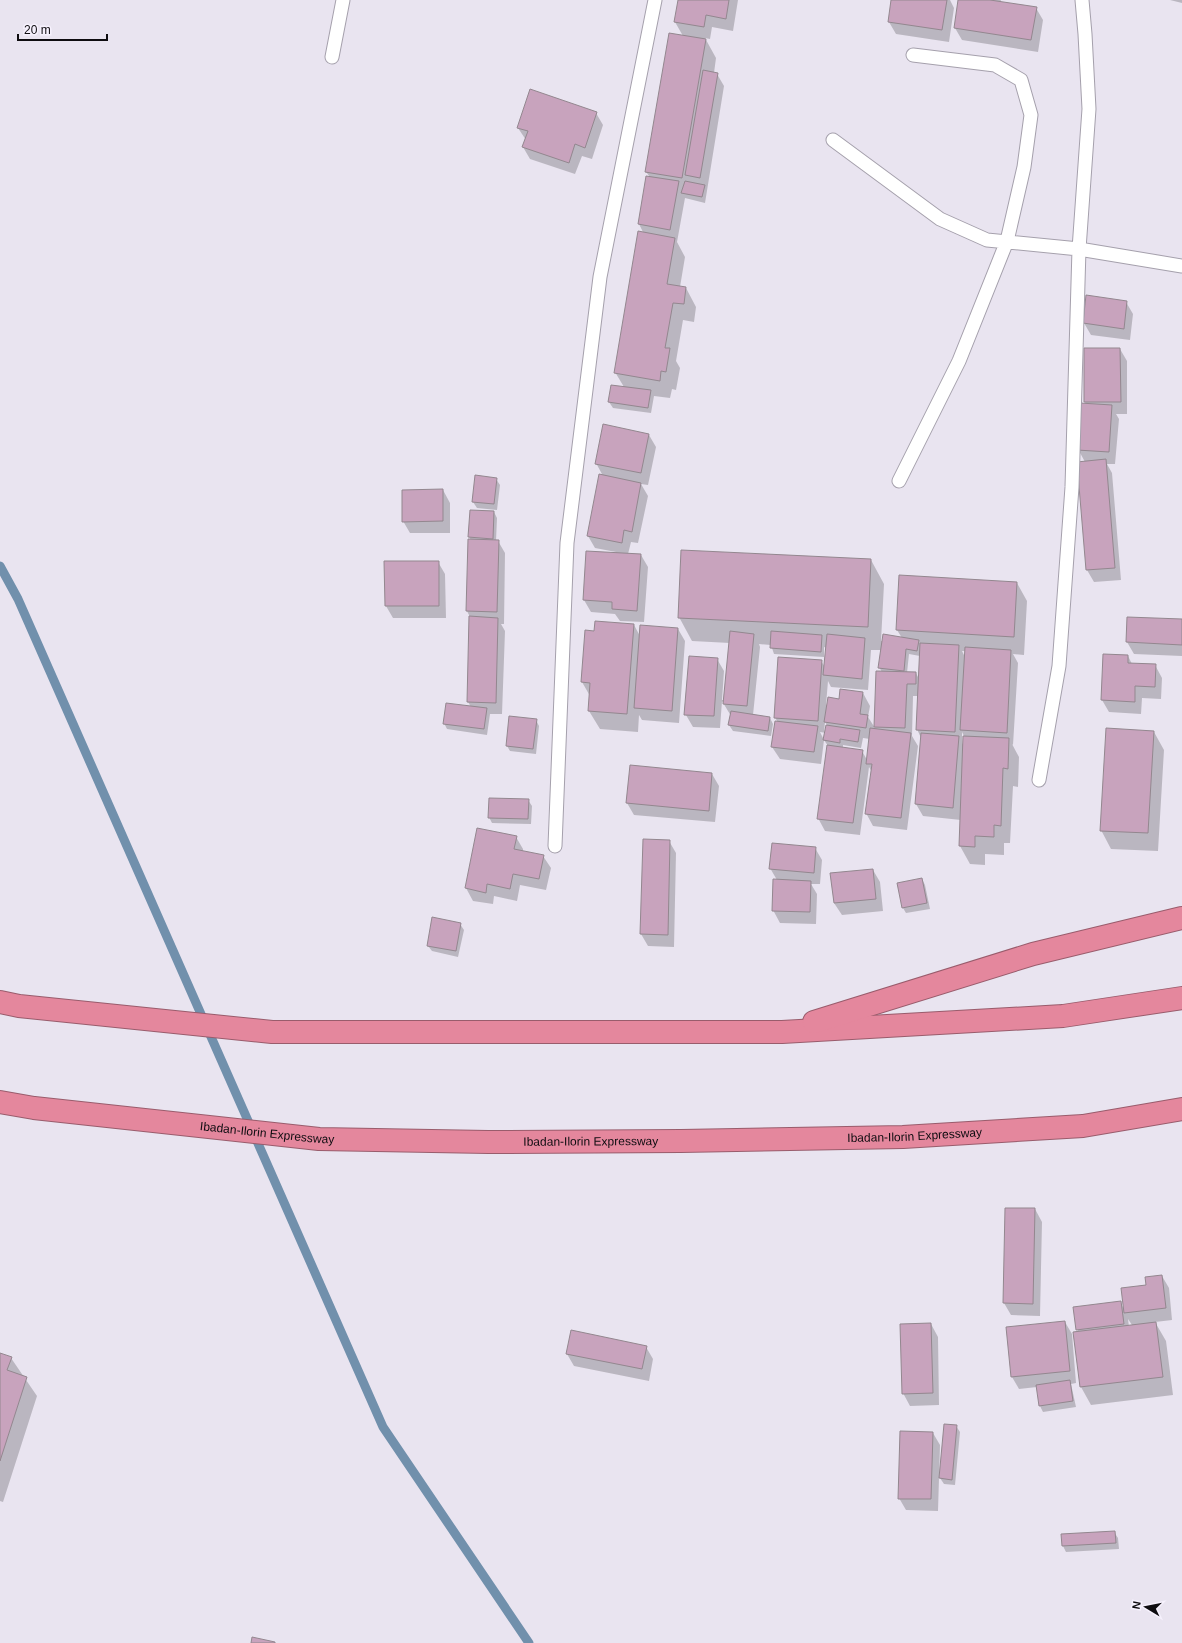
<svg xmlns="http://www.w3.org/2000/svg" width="1182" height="1643" viewBox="0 0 1182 1643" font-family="Helvetica,sans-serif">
<rect width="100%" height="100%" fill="#e9e4f0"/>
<path fill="#0003" fill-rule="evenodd" d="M679,0H738L733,31L712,27L710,39L705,38L716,58L714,73L717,74L724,86L705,203L685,198L677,242L685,257L680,287L686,288L696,307L694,322L683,320L676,361L680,368L676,390L672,389L670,398L654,396L651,413L613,408L609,402L624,387L615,372L644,234L639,224L647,177H650L646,172L683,36L675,22Z
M892,0H950L954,8L949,42L896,34L889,22Z
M959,0H1001L1000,3L1036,8L1043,20L1038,52L962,40L955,28Z
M1170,0H1182V3Z
M596,113L603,125L592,159L582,156L575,174L530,159L523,147L526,140L518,128Z
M1126,302L1133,314L1130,340L1091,335L1084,323Z
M1085,349H1120L1127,361V414H1116L1119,419L1115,464H1107L1112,473L1121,580L1094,582L1087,570L1078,463L1085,462L1078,449L1086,405L1085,402Z
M649,435L656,447L648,485L641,484L648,496L638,543L631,542L628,554L641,555L648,567L644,622L620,621L615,614L591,612L584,600L616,552L595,548L588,536L603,476L596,463Z
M496,479L500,485L497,510L477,508L473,502Z
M443,490L450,503V533H410L403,521Z
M494,512L497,518L496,541H498L505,553L504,624H501L505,631L502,714H490L487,735L447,729L444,723L471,707L468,702L470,617L467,611L469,540H471L469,537Z
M871,560L884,584L881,641L902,638L897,630L1017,583L1027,601L1024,655L1013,654L1018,663L1013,745L1012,744L1019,757L1018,787L1013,786L1010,843H1004V855L985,854V865L970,864L960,846L961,820L923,816L916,804L921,738L917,729L918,696H913L912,736L918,746L907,830L873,826L866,813L872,772L869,767L860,835L825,831L818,818L828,746L824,740L821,764L780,759L772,747L778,723L775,717L821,661L825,667L827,648L824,647V657L774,654L771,645L759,644L760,647L753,715L770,718L773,724L771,736L733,731L729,725L731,716L722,701L720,728L693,727L686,715L717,659L724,671L722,700H724L730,643L692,641L679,617ZM871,650H882L879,667L882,672H877L875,728L868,717L870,706L863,693L826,705L828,681L831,687L868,690ZM962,651H966L965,657ZM909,654L920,656L919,679L916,673H907ZM825,722L827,725L826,732H824ZM820,732L826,733L824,740ZM962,732L965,738L964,746L962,743ZM863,738L870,739L867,760L862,751L843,749V745L861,748Z
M385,562H438L445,574L446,618H393L386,606Z
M1182,620V656L1134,654L1127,642Z
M634,625L640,636L678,629L685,641L679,723L642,720L639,715L638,732L600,729L589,711L590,696L582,682L595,632Z
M1128,656L1132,664L1155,665L1162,678L1161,699L1142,698L1141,714L1109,712L1102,700Z
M536,720L539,726L536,754L510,751L507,746Z
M1154,732L1164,750L1158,851L1111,849L1101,830Z
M712,774L719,786L715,822L634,815L627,803Z
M528,800L532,806L531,824L492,823L489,817Z
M478,829L516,837L523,849V852L543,856L551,868L546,890L520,885L517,901L494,896L493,904L473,901L466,888Z
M644,840L669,841L676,853L674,947L648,946L641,934Z
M815,848L822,860L820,884H811L817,894L816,924L780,923L773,910L777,880L770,868Z
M873,870L880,882L883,911L842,915L834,903L831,874Z
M922,879L925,885L930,909L906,913L903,908Z
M460,924L464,930L458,957L432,951L428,946Z
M1035,1209L1042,1222L1040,1316L1011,1315L1004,1303Z
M1162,1276L1169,1288L1172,1320L1155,1322L1166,1341L1173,1395L1091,1405L1081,1387L1078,1333L1074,1308L1120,1302L1124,1309L1147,1286ZM1128,1319L1132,1325L1129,1327Z
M1065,1322L1072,1334L1076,1383L1071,1384L1076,1407L1043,1412L1040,1406L1037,1387L1019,1389L1012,1377Z
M931,1324L938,1337L939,1405L910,1406L903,1393Z
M646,1347L653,1359L649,1381L574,1366L567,1354Z
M0,1354L11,1358L37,1396L3,1502L0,1501Z
M956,1426L960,1432L955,1485L944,1484L940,1478Z
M933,1433L940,1445L938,1511L906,1510L899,1498Z
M1114,1532L1118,1538L1119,1549L1066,1552L1063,1546L1062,1535Z"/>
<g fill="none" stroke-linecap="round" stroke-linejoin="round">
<path stroke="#7190ac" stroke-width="9" d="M0,566L18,599L383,1427L529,1643"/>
</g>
<path fill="#c8a3bd" stroke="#93878f" d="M678,0H729L726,19L706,15L704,27L674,22Z
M891,0H947L942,30L888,22Z
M958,0H990L1037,7L1031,40L954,28Z
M669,33L706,39L682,178L645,172Z
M703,70L718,73L700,178L685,175Z
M530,89L597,112L585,148L575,144L569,163L522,147L528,131L517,128Z
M646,176L679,181L670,230L638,224Z
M685,181L705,185L702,197L681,193Z
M638,231L675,238L667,284L686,287L684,304L673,303L665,348H670L666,372L661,371L660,381L614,373Z
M1086,295L1127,301L1124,329L1083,323Z
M1084,348H1120L1121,402H1084Z
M611,385L651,390L648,408L608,402Z
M1080,403L1112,405L1109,452L1077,450Z
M603,424L649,434L641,473L595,464Z
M1106,459L1115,568L1086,570L1077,462Z
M599,474L641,483L632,532L624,530L622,543L587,536Z
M475,475L497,478L494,504L472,502Z
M443,489V521L402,522V490Z
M470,510L494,511L493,539L468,537Z
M468,539L499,540L497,612L466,611Z
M681,550L871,559L868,627L678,618Z
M586,551L641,554L637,611L612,609V602L583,600Z
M384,561H439V606H385Z
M899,575L1017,582L1014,637L896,630Z
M469,616L498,618L496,703L467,702Z
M1127,617L1182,619V645L1126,642Z
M595,621L634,624L627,714L588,711L590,683L581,682L585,630L594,631Z
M640,625L678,628L672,711L634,708Z
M730,631L754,634L747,706L723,704Z
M771,631L822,635L821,652L770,648Z
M827,634L865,638L862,679L823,675Z
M883,634L919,640L917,651L906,649L904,671L878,668Z
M920,643L959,645L955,732L916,730Z
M965,647L1011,650L1007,733L960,730Z
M1103,654L1128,655V663L1156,664L1155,687L1135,686V702L1101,700Z
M689,656L718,658L714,716L684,715Z
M778,657L822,660L818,721L774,718Z
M876,671L916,672V684H907L905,728L874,727Z
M840,689L863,692L860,714L868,715L866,728L824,722L828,697L839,699Z
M446,703L487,708L484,729L443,724Z
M731,711L770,717L768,731L728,725Z
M509,716L537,719L533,749L506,746Z
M775,721L818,726L814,752L771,747Z
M826,725L860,730L858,742L840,739V743L823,740Z
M870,728L911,733L901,818L865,814L872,764H866Z
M1106,728L1154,731L1148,833L1100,831Z
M921,733L959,736L953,808L915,804Z
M963,736L1009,738L1008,769L1003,768L1001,826L994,825V837L975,836V847L959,846Z
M827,745L863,750L853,823L817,819Z
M630,765L712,773L709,811L626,803Z
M489,798L529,799L528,819L488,818Z
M477,828L517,836L514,849L544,855L539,879L513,874L510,889L487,884L486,893L465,888Z
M643,839L670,840L668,935L640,934Z
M772,843L816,847L814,873L769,869Z
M873,869L876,899L834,903L830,873Z
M922,878L927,903L902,908L897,883Z
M773,879L811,881L810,912L772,911Z
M432,917L461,923L456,951L427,946Z
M1005,1208H1035L1033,1304L1003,1303Z
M1162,1275L1166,1308L1124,1313L1121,1288L1146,1285L1145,1277Z
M1121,1301L1124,1324L1076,1330L1073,1307Z
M1065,1321L1070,1371L1011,1377L1006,1327Z
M1156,1322L1163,1377L1080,1387L1073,1332Z
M931,1323L933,1393L902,1394L900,1324Z
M571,1330L647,1346L642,1369L566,1354Z
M0,1353L12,1357L7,1370L27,1377L0,1461Z
M1070,1380L1073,1401L1039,1406L1036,1385Z
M944,1424L957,1425L952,1480L939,1478Z
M900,1431L933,1432L931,1499H898Z
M1115,1531L1116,1543L1062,1546L1061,1534Z
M252,1637L275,1642V1643H251Z"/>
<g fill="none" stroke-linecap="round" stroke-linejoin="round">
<g stroke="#a5a0ac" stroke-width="15">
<path id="service" d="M332,57L343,0
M833,140L940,219L987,240L1079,249L1182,266
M899,481L959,361L1007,241L1024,167L1031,115L1021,80L995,65L913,55
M1039,780L1059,666L1072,487L1079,249L1089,109L1085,34L1082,0
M555,846L567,543L600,277L655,0"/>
</g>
<g stroke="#995c6c" stroke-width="24">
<g id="motorway">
<path d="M0,1002L19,1006L272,1032H782L1063,1016L1182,998"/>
<path d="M814,1022L1033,954L1182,918"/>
<path id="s1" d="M0,1102L34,1108L319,1139L488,1142L681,1141L903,1137L1083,1126L1182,1109"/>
</g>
</g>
<use href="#service" stroke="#fff" stroke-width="13"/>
<use href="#motorway" stroke="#e4879d" stroke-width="22"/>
</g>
<g text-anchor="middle" stroke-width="3" stroke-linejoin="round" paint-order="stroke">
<g font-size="12" fill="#0e0c10" stroke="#f6f1fd">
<text dy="4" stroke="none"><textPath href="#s1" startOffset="269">Ibadan-Ilorin Expressway</textPath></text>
<text dy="4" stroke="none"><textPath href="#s1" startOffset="917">Ibadan-Ilorin Expressway</textPath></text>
<text dy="4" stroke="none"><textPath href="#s1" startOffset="593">Ibadan-Ilorin Expressway</textPath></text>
</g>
</g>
<g transform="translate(1146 1607) rotate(280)" stroke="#f6f1fd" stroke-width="3" paint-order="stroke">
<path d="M0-3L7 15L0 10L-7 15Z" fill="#0e0c10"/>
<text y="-6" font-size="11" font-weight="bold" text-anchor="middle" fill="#0e0c10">N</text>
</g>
<path d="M18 34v6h89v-6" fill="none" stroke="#0e0c10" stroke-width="2"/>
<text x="24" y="34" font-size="12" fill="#0e0c10" stroke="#f6f1fd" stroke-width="3" paint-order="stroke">20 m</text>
</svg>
